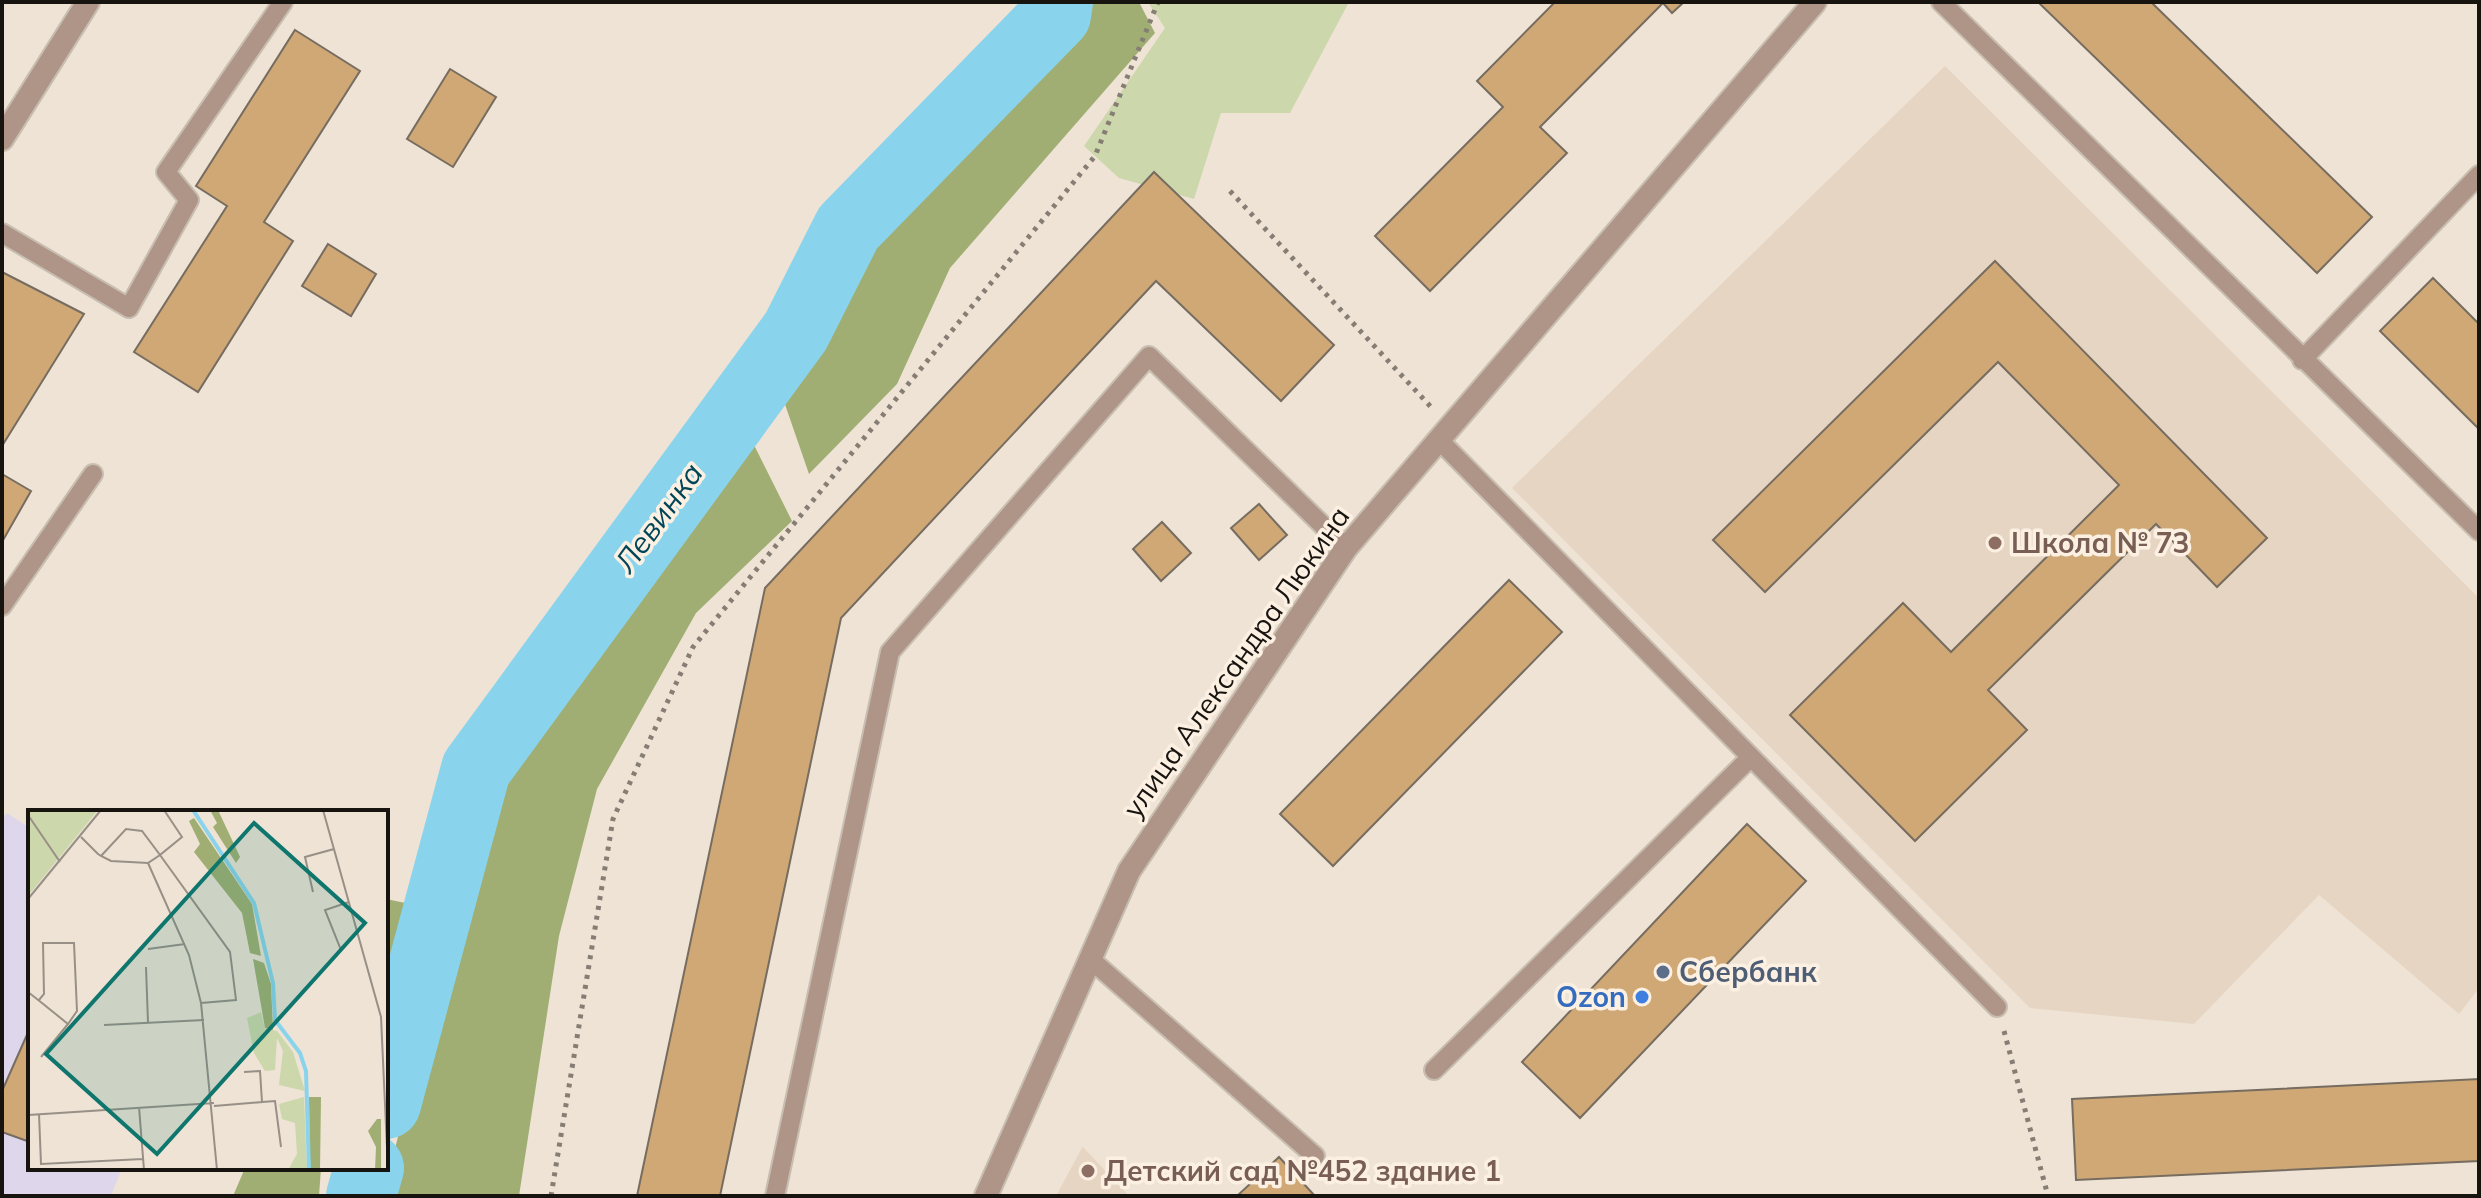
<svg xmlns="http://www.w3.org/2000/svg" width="2481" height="1198" viewBox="0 0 2481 1198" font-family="Mulish,sans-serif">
<rect width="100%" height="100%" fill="#eee3d5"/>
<path fill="#ded7ec" d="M7,813L30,828V1168H122L111,1196H2V819Z"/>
<path fill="#e6d5c2" d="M1945,66L2479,598V988L2459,1014L2319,895L2194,1024L2030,1008L1512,488Z
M1083,1146V1147L1129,1196H1056Z"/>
<path fill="#ccd7ab" d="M1148,2H1349L1290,113H1221L1194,199L1119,178L1084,146L1165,28Z"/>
<path fill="#a0ae73" d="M1093,2H1139L1155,33L950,268L897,384L809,474L779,387L867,233Z
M753,443L792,521L696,613L597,789L559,936L519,1196H383L489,777L726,464Z
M386,899L420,906L386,1004Z
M245,1168H321L319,1196H233Z"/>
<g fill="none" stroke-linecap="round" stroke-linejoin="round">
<path stroke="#89d4ec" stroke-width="70" d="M386,1104L476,769L796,331L848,228L1056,15L1058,2
M361,1196L369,1168"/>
</g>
<path fill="#d0a876" stroke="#766c60" stroke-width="2" d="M1555,2H1684L1672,13L1663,3L1540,127L1567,153L1430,291L1375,236L1503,107L1477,81Z
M2038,2H2151L2372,217L2317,273Z
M295,30L360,71L264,222L293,241L198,392L134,352L227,206L196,186Z
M450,69L496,97L453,167L407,139Z
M1154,172L1334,345L1281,401L1156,281L841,618L720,1196H637L765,588Z
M328,244L376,274L351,316L302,286Z
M1995,261L2267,538L2217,587L2156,524L1988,690L2027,730L1915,841L1790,715L1903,603L1951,652L2119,485L1998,362L1765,592L1713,540Z
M2,272L84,314L2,446Z
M2433,278L2479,324V429L2380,331Z
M2,474L31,491L2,542Z
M1259,504L1287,535L1259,560L1231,528Z
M1162,522L1191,553L1161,581L1133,549Z
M1509,580L1562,632L1333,866L1280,814Z
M1747,824L1806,881L1580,1118L1522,1062Z
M30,1028V1142L2,1132V1091Z
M2479,1079V1161L2076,1180L2072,1099Z
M1279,1157L1315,1196H1237Z"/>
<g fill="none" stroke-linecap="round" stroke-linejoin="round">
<g stroke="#c7beb1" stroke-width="22">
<path id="service" d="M1941,2L2479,531
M2,233L129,308L189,200L166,172L283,2
M2302,360L2479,175
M1439,440L1997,1007
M2,606L93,474
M1089,958L1315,1156
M1434,1070L1751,757
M775,1196L890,652L1149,356L1346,548"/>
</g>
<g stroke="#c7beb1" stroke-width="26">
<path id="minor" d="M986,1196L1129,871L1346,548L1815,2"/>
</g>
<g stroke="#c7beb1" stroke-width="26">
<path id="tertiary" d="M2,139L88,2"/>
</g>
<path stroke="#867e75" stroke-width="5" stroke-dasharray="4 6" stroke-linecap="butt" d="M1230,191L1431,407
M2004,1031L2048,1196
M551,1196L613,819L693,647L1095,156L1158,2"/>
<use href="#service" stroke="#af9588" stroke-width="18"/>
<use href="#minor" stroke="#af9588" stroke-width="22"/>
<use href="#tertiary" stroke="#af9588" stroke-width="22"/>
</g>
<g fill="#8d6e63" stroke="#fcf0e3" stroke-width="3">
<circle cx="1995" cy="543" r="8"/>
<circle cx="1088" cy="1171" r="8"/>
</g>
<circle fill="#5c6f8a" stroke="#fcf0e3" stroke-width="3" cx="1663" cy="972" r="8"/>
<circle fill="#3f7fe0" stroke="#fcf0e3" stroke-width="3" cx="1642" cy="997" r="8"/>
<g text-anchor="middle" stroke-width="7" stroke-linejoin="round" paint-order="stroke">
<g font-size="28" font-weight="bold" fill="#785e54" stroke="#fcf0e3" text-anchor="start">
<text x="2011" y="553">Школа № 73</text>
<text x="1104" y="1181">Детский сад №452 здание 1</text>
</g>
<g font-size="28" fill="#17130f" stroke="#fcf0e3">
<text transform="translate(1236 662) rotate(-55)" y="10">улица Александра Люкина</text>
</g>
<g font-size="28" font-weight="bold" fill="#4e5e75" stroke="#fcf0e3" text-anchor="start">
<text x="1679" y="982">Сбербанк</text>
</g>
<g font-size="28" font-weight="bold" fill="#366cbe" stroke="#fcf0e3" text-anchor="end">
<text x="1626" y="1007">Ozon</text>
</g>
<g font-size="30" font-style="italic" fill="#004657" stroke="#fcf0e3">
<text transform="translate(659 518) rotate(-54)" y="10">Левинка</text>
</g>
</g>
<g transform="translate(28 810)">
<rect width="360" height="360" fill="#eee3d5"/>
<path d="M0,0H70L0,86ZM233,202L237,219L249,221L265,242L277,281L251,275L255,241L249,228L247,260L237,261L226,243L219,208ZM276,287L279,360H260L269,344L267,313L254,309L251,294Z" fill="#ccd7ab"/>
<path d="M182,0H190L212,47L208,53L185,17L189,13ZM166,8L224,94L233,146L222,143L214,103L166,42L172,34L161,11ZM225,149L236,153L243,174L245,220L237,218ZM281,287H293L292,360H282ZM349,309H353V360H347L348,337L340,321Z" fill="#a0ae73"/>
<path fill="none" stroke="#89d4ec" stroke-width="4" d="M165,0L226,93L245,173L247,210L272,243L278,261L281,360"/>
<path fill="none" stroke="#989086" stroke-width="2" d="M136,0L154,27L132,45L202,142L208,190L173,193M295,0L353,207L360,360M0,5L32,52M53,27L70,44L73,46L83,51L120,53L132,45L114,21L98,19L73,46M120,53L161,145L173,193L189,360M285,82L277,47L306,39M0,89L73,0M120,139L157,134M313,140L297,100L321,92M118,157L120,213M0,182L14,193L40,214L49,201L46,133H15L16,184L11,190M76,215L176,210M13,247L40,214M234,292L247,291L253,337M186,296L234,292L232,261L216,262M111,297L116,360M11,304L13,354L115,349M0,305L186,293"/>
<path fill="#0f766e" fill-opacity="0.15" stroke="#0f766e" stroke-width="4" d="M226,13L337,113L129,344L18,244Z"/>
<rect width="360" height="360" fill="none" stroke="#17130f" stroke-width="4"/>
</g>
<rect width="2481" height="1198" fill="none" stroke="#17130f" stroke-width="8"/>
</svg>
